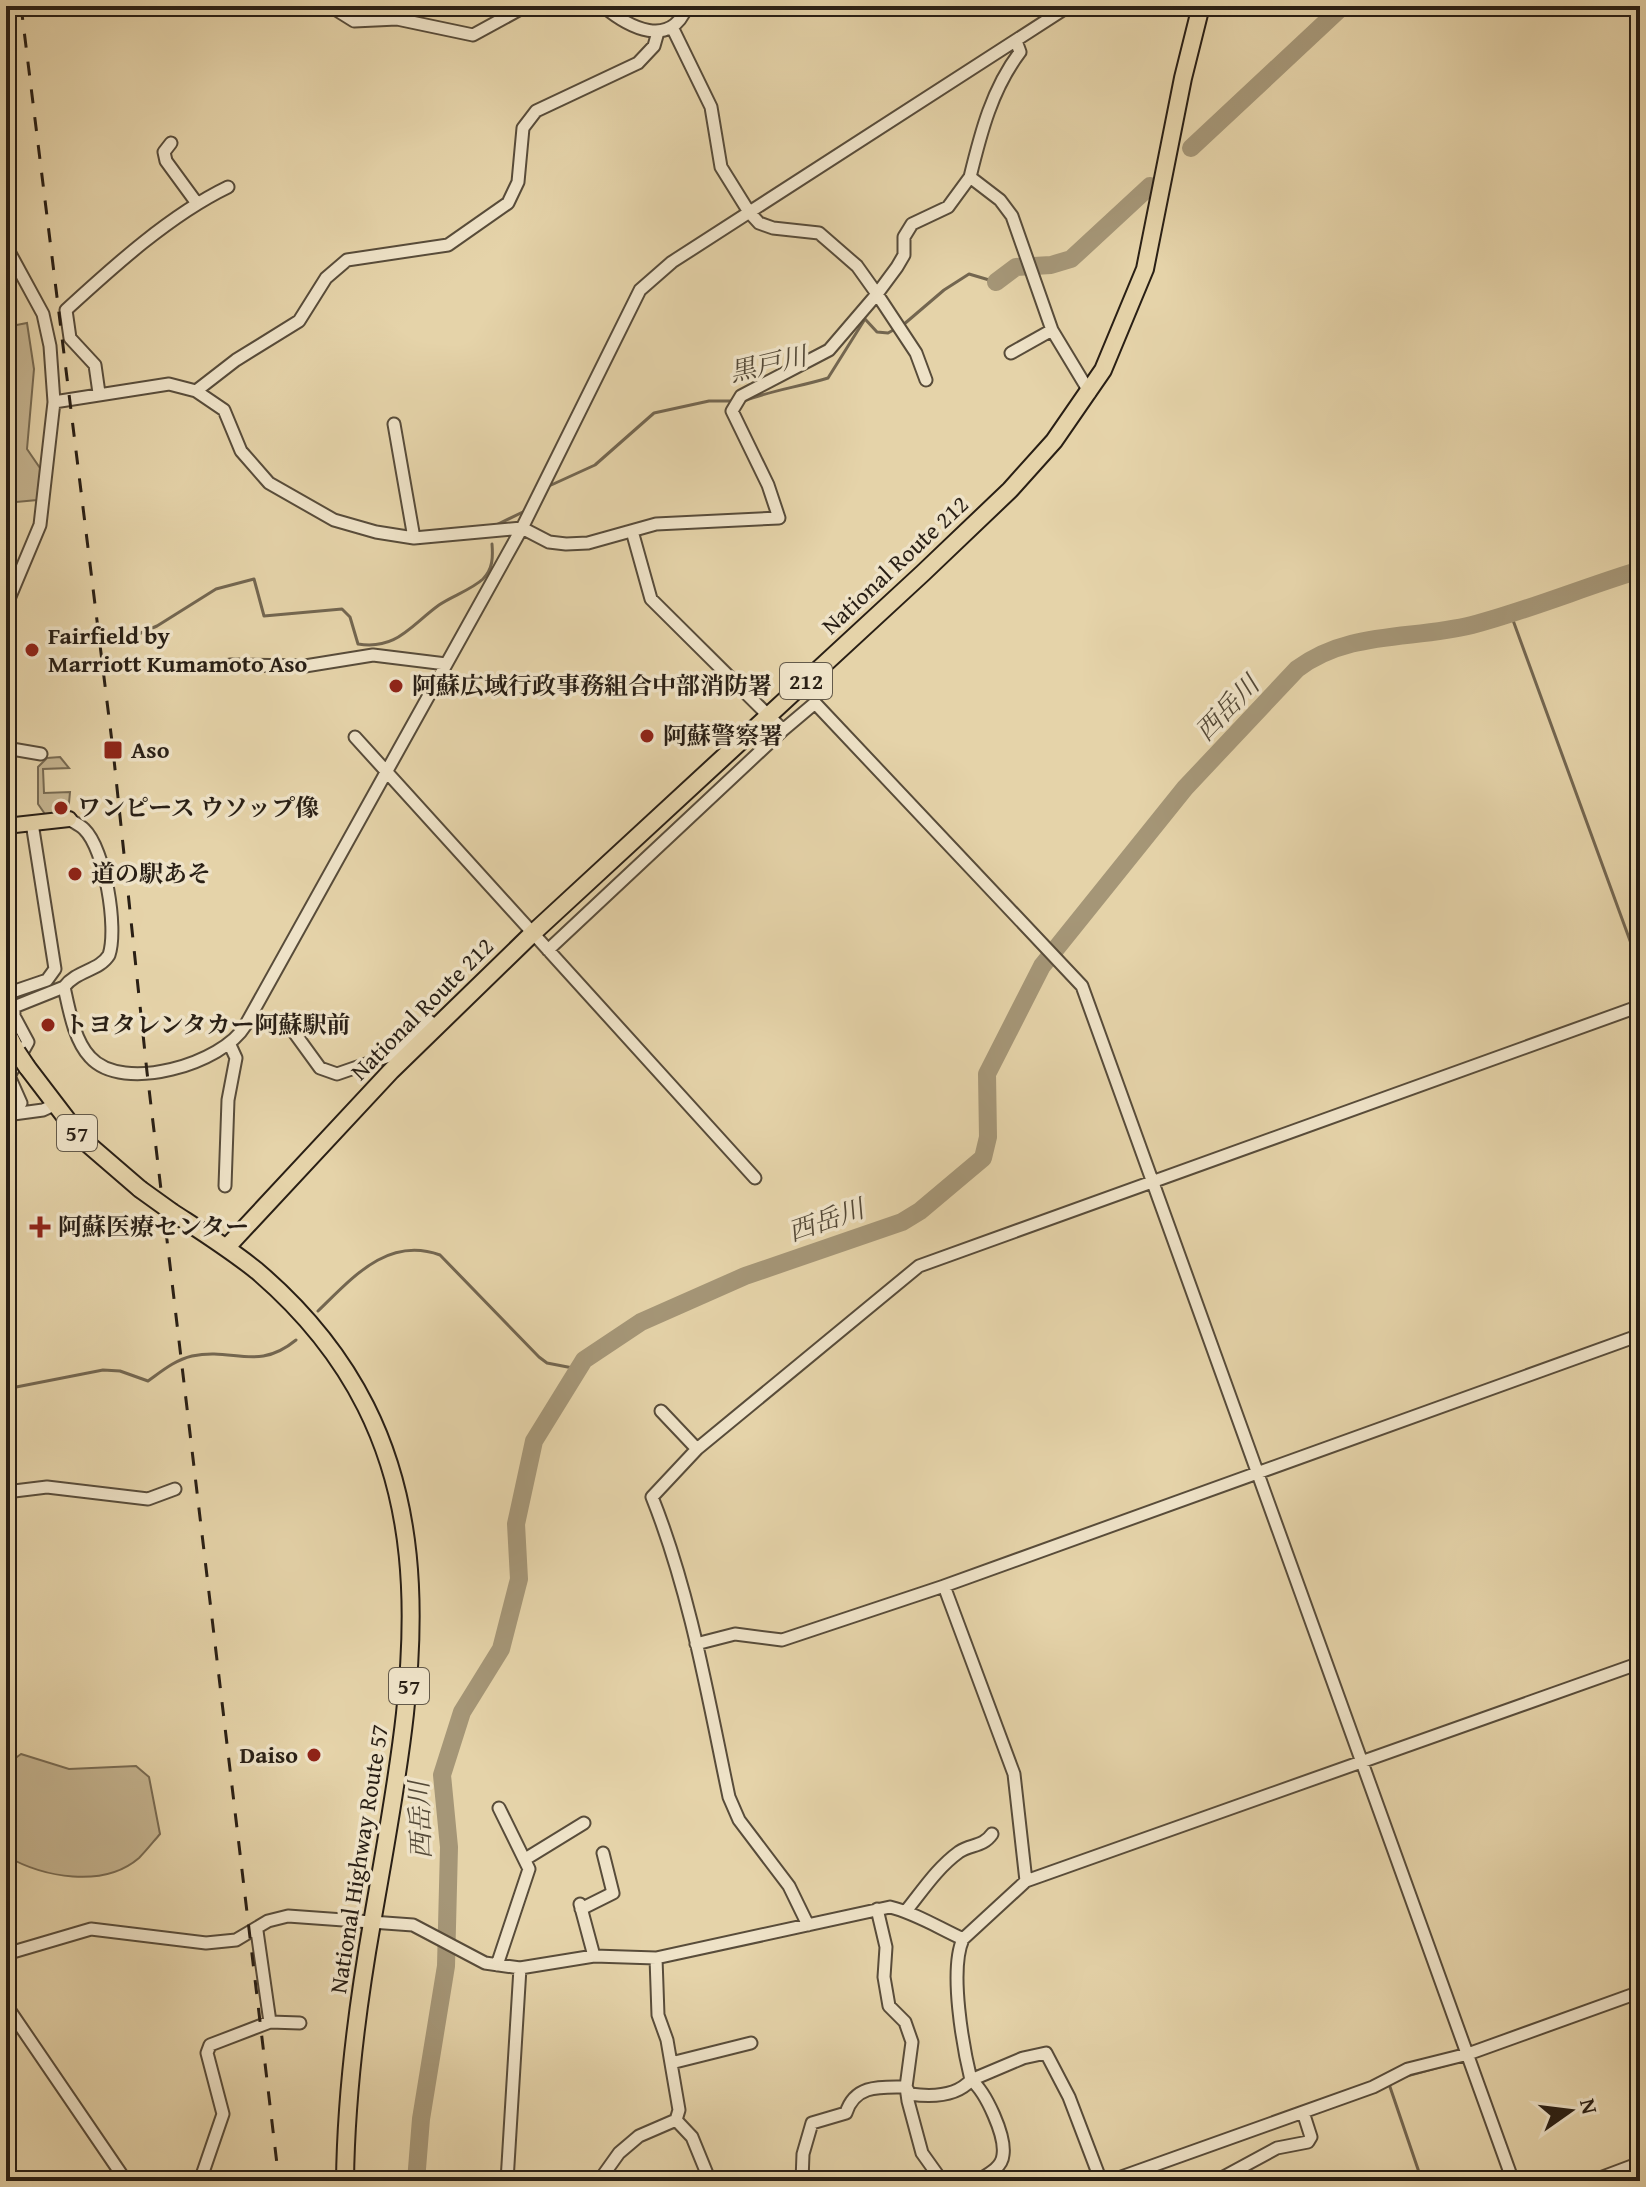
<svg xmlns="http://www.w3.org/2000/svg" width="1646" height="2187" viewBox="0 0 1646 2187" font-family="'Gentium Book Plus','Noto Serif JP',serif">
<rect width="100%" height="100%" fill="#e5d3a9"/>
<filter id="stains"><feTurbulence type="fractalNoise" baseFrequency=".0025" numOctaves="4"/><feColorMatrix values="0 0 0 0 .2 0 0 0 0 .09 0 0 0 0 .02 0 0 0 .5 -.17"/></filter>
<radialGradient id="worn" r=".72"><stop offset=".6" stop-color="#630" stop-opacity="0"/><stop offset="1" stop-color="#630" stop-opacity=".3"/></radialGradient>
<path fill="#c5b490" stroke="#776a52" stroke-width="2" d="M27,323L34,369L27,449L42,471L37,500L6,503V327Z
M60,757L69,768L43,769L44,793L70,792L68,814L47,817L38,804V767L47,758Z
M21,1754L69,1769L136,1766L149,1777L160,1834C153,1842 146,1851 139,1858C103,1889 43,1877 6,1856V1765Z"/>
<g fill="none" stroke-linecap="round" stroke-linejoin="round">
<path stroke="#736650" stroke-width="3" d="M903,325L944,290L969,274L996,282
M744,401C772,390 799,387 828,378L865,319L877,332L888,333L897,328
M537,510L549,486L595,465L654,413L709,401H733
M494,526L527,510
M1510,612L1640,968
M134,636L157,626L216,589L254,579L264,616L342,609L350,617L358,644C397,650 410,626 439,605C452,596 471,590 483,579C493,569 493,557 492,544
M318,1311C353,1277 388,1236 440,1255L539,1357L547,1363L578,1369
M6,1389L103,1370L120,1371L148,1381C162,1371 175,1360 192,1356C234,1347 257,1372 296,1340
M1403,2077L1454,2063
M1389,2084L1422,2181"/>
<path stroke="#a59677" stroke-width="18" d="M1191,148L1343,6
M996,282L1016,267L1051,265L1071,259L1150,186
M416,2181L421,2119L446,1966L449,1847L442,1775L462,1712L501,1649L519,1579L516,1524L534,1441L584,1360L641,1322L745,1276L902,1222L920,1211L983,1158L988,1137L987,1074L1042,966L1185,788L1297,669C1349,630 1412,640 1472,625C1529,610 1584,587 1640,570"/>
<g stroke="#584c3a" stroke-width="15">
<path id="minor" d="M330,6L354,21L397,19L473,35L526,6
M603,6C628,27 671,50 687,6
M1016,41L1020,52C992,89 981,132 970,177L1000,200L1012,216L1052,330L1090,393
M171,143L164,152L166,161L196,202
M6,246L43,314L50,346L54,402L40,525L6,606
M1011,353L1052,330
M926,380L916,353L877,294L897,267L904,255V237L912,224L948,207L970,177
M196,391L224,410L241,451L269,483L334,520L376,532L414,538L522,528L549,542L566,544L588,543L656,524L779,518L768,485L732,411L741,396L829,350L877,294L857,266L819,233L773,228L759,223L749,212L721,167L711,107L672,27
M99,393L95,365L70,338L66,310C114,266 170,215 228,187
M54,402L169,384L196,391L236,360L299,321L326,278L347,260L448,245L508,203L518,182L523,128L536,111L638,63L654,46L658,32
M394,424L414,538
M632,531L651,599L783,730L815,703L1082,986L1513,2181
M230,665L305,666L373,655L446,664
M355,737L755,1178
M6,748L41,754
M69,819C73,822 80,825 84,829C105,849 118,928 109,955C99,971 77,970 64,987C69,1009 74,1040 90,1057C123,1094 223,1063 245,1026L522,528L640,290L672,262L1069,6
M548,950L783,730
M6,994L47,980L55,969L32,823
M250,1017L288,1024L320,1068L337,1074L392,1055L429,1021L437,1027
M6,1106L21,1103L9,1076L28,1042L14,1016V1007L64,987
M6,1115L43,1110L54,1105
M225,1186L228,1100L236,1058L230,1045
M661,1411L697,1449
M6,1492L47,1487L148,1499L175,1489
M944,1586L1014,1774L1026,1881
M696,1644L735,1634L782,1640L944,1586L1640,1335
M527,1858L584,1823
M580,1904L594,1956
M581,1909L613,1893L603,1853
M877,1909L886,1947L884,1977L889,2006L905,2022L912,2042L906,2087L908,2101L922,2153L942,2181
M906,1911C923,1890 937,1868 959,1852C971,1844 983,1847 992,1834
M808,1925L789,1886L739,1820L729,1797C708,1697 690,1592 652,1497L697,1449L919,1266L1640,1006
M6,1954L91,1929L206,1943L236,1940L268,1921L288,1916L413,1925L485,1963L520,1968L594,1956L656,1958L890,1907C915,1913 939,1928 963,1939
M497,1965L529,1869L499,1808
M6,2005L126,2181
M270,2022L300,2023
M671,2063L751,2043
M676,2120L692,2137L710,2181
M200,2181L223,2114L207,2053L210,2045L270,2022L257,1931
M507,2181L520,1968
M599,2181L619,2153L639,2136L676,2120L679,2110L667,2040L658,2015L656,1958
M802,2181L803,2154L812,2123L846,2113C855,2084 881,2087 906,2087L910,2094C931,2097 956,2097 971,2080C986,2092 1006,2136 1003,2155C1002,2168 987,2175 977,2181
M1101,2181L1069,2097L1046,2053L1023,2058L971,2080C963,2047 949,1970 963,1939L1026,1881L1640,1663
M1110,2181L1373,2087L1408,2069L1468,2054L1640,1992
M1216,2181L1277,2148L1308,2142L1311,2137L1303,2112
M1592,2181L1640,2163"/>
</g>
<g stroke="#291f15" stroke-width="18">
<path id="major" d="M6,826L69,819"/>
</g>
<g stroke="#291f15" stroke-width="20">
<path id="highway" d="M6,1030L17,1052
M27,1067L82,1139L140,1189
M172,1212C201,1231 230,1249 257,1271C469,1452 413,1683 372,1923C357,2008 346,2095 345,2181
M227,1247L391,1071L533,933L923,573L1010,490L1054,441L1103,370L1145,269L1183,78L1201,6"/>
</g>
<use href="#minor" stroke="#eee2c7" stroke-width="11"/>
<use href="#major" stroke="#e5d3a9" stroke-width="14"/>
<use href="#highway" stroke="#e5d3a9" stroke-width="16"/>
<path stroke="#291f15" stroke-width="3" stroke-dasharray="14 14" stroke-linecap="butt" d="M21,6L113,750L147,1072L279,2181"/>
<g stroke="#291f15" stroke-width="20" stroke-linecap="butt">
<path id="highway-bridge" d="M17,1052L27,1067
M140,1189L172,1212"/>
</g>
<use href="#highway-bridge" stroke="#e5d3a9" stroke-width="16"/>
</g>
<g fill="#8f2418" stroke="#eee2c7" stroke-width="3">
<circle cx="32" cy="650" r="8"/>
<circle cx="396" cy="686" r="8"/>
<circle cx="647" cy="736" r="8"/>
<rect x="103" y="740" width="20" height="20" rx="4"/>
<circle cx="61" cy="808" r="8"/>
<circle cx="75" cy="874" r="8"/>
<circle cx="48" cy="1025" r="8"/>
<path d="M36 1215h8v8h8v8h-8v8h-8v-8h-8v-8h8z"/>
<circle cx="314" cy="1755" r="8"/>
</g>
<g text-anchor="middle" stroke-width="7" stroke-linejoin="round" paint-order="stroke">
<g fill="#eee2c7" stroke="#645a4a" stroke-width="2">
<rect x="780" y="663" width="52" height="36" rx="6"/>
<rect x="57" y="1115" width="40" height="36" rx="6"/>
<rect x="389" y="1668" width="40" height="36" rx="6"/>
</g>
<g font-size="22" font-weight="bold" fill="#291f15">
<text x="806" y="689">212</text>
<text x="77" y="1141">57</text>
<text x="409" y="1694">57</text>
</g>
<g font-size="24" fill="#291f15" stroke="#eee2c7">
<text transform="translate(895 565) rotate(-43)" y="8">National Route 212</text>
<text transform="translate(422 1009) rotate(-45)" y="8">National Route 212</text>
<text transform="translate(359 1859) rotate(-81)" y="8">National Highway Route 57</text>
</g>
<g font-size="24" font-weight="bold" fill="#291f15" stroke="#eee2c7" text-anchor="start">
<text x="48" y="644">Fairfield by<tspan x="48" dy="28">Marriott Kumamoto Aso</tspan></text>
<text x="412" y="694">阿蘇広域行政事務組合中部消防署</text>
<text x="663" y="744">阿蘇警察署</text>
<text x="131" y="758">Aso</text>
<text x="77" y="816">ワンピース ウソップ像</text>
<text x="91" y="882">道の駅あそ</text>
<text x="64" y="1033">トヨタレンタカー阿蘇駅前</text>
<text x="58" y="1235">阿蘇医療センター</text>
<text x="298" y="1763" text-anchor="end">Daiso</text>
</g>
<g font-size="26" font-style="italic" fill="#544937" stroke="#eee2c7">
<text transform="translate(768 364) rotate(-13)" y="9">黒戸川</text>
<text transform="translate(1227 708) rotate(-46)" y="9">西岳川</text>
<text transform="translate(826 1220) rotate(-19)" y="9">西岳川</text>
<text transform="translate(420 1820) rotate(-92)" y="9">西岳川</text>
</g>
</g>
<rect width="1646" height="2187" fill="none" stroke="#e5d3a9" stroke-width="32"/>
<rect x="8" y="8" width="1630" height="2171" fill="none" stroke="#291f15" stroke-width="4"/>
<rect x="16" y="16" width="1614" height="2155" fill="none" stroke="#291f15" stroke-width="2"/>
<g transform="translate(1570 2111) rotate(76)" stroke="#eee2c7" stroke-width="6" paint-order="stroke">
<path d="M0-6L14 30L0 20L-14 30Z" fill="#291f15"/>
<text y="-12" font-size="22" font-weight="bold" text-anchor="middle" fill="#291f15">N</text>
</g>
<rect width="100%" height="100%" filter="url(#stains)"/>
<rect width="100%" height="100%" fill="url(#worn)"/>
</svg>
